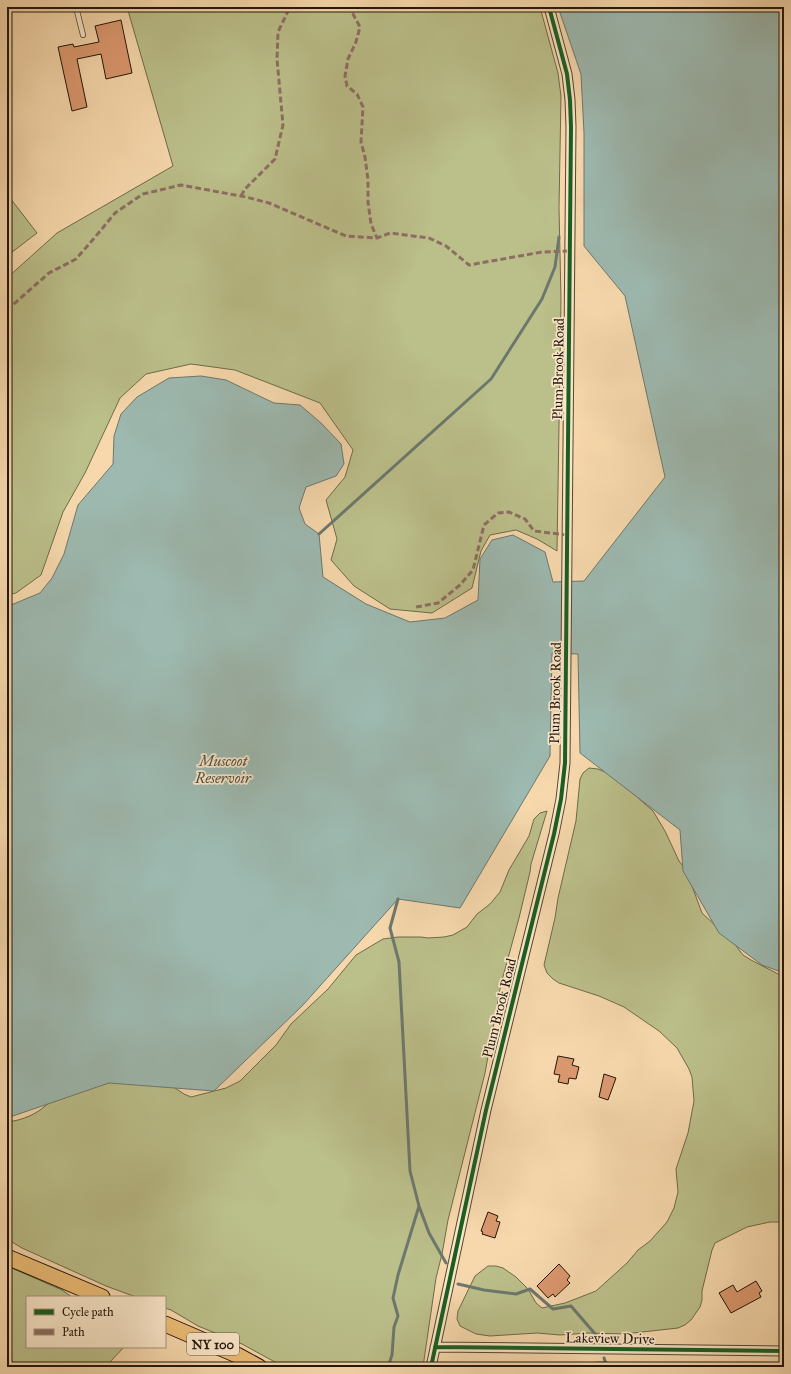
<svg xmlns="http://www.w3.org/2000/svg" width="791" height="1374" viewBox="0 0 791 1374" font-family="'IM FELL Great Primer',serif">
<rect width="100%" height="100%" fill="#f6d8ac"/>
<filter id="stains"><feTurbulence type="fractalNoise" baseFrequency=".005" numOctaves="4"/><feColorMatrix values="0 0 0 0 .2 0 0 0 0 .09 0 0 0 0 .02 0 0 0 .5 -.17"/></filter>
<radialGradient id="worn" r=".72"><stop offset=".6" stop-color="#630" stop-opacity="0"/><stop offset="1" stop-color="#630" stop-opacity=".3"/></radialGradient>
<path fill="#bbbf8a" stroke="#6e6a4a" d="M127,7H540L558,73L561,96L559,207L561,300L557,551L537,539L516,530L490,535L481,551L472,588L432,613L390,609L354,586L331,560L337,539L326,500L345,477L353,450L320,403L235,370L191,364L146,374L120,398L85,473L63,512L41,575L16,593L7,595V278L57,233L173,166Z
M7,194L37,233L7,256Z
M589,768L598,769L612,775L653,811L665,831L679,861L686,870L702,913L733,942L743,955L751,960L784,977V1222H770L747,1227L715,1243L712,1250L702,1291V1300L700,1307L691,1320L685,1325L678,1328L624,1334L588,1333L560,1335L537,1333L490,1336L476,1334L460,1326L457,1319L458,1311L475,1276L488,1266H496L503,1268L516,1277L528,1289L536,1303L542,1308L565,1303L596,1291L627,1263L638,1250L650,1241L667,1222L674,1208L678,1192L676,1169L688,1133L694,1101L692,1077L689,1069L677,1048L659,1031L624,1007L599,996L559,983L553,979L547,973L544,965L555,918L558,898L576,821L580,779L583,773Z
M547,811L531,864L530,872L519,918L501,984L485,1073L448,1220L442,1254L436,1278L423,1367H284L242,1344L198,1326L171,1310L165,1308V1297H136L106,1286L22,1248L7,1239V1122C41,1118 54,1098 75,1074L163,1080L184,1094L191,1097L226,1088L240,1081L276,1045L291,1024L328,989L356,955L383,939L398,937H421L428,938L444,937L453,935L467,927L477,914L490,904L500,892L509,870L529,836L534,819L540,813Z
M7,1266L62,1290L72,1297H27V1347H124L111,1361L109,1367H7Z
M599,1362H607L621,1367H556Z"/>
<path fill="#9db9b0" stroke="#6c786e" d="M558,7H784V973L762,965L719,933L683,871L680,830L580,753L578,654L552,653L550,756L460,908L398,899L302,1006L214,1091L109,1083L7,1118V606L11,605L40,593L52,578L64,554L78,505L113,464L114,436L121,414L137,397L169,378L201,376L226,380L274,403L300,405L321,423L341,444L344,464L336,476L306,487L299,508L305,524L319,534L323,577L366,604L410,622L445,618L478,600L480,559L492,540L513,535L545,552L553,582L584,581L665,477L625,296L584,246V133L581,74Z"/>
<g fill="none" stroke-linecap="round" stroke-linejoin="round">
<path stroke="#6c786e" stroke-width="3" d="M319,534L491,379L542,299L555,267L559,237
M398,899L390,928L399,962L410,1171L419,1206L429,1233L446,1263
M458,1284L484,1290L516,1294L530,1289L553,1309L571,1306L596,1335
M604,1358L607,1367
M388,1367L392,1355L394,1327L398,1316L393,1298L398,1275L419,1206"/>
</g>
<path fill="#db986e" stroke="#22160a" d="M121,20L132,73L106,79L101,54L77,59L87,107L72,111L58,47L73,44L74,47L99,42L95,26Z
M558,1056L574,1059L572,1065L579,1067L576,1079L569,1078L568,1084L558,1082L560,1075L554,1074Z
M604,1074L616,1078L608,1100L599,1097Z
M488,1212L498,1216L496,1221L500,1222L495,1238L482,1234L483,1232L481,1231Z
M559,1264L570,1276L567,1280L570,1283L555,1297L553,1294L548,1298L537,1286Z
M756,1281L762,1291L759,1293L761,1297L731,1313L719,1293L733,1285L737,1292Z"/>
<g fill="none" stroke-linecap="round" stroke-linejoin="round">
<g stroke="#574632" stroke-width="6">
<path id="service" d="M76,7L83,35"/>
</g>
<g stroke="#574632" stroke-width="11">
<path id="minor" d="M435,1347L784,1351
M431,1367L486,1110L554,834L561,799L565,763L571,127L570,100L567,74L549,7"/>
</g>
<g stroke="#22160a" stroke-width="17">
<path id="primary" d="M7,1257L102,1297
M165,1324L237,1355L259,1367"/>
</g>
<use href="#service" stroke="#f9e6c9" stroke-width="4.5"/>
<use href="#minor" stroke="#f9e6c9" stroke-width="9"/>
<use href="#primary" stroke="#ebbc76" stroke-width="15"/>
<path stroke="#8d6e63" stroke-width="3" stroke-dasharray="6 3" stroke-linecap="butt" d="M346,7L353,14L360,27L356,42L348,59L345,76L347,86L357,94L363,107L361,142L365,157L368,180V202L371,224L377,238
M241,196L245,189L275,159L283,125L277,59L278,32L288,11L294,7
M7,310L49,273L76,259L96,236L115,213L143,194L181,185L246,197L269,203L346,236L377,238L390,233L429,238L446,246L469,265L542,252L570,251
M416,607L438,603L460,585L473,570L484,525L498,513L509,512L525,519L534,531L567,535"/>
<g stroke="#f9e6c9" stroke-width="6">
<path id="cycleway" d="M435,1347L784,1351
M431,1367L486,1110L554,834L561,799L565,763L571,127L570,100L567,74L549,7"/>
</g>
<use href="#cycleway" stroke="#1b5e20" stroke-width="4"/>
</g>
<g text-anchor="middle" stroke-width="3.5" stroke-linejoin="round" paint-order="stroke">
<rect fill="#f9e6c9" stroke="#625443" stroke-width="1" x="187" y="1333" width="52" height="22" rx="3"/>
<g font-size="13" font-weight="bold" fill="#22160a">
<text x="213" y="1349">NY 100</text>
</g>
<g font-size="14" fill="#22160a" stroke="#f9e6c9">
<text transform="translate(558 369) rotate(-89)" y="5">Plum Brook Road</text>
<text transform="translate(555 693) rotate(-89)" y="5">Plum Brook Road</text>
<text transform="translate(499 1008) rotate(-76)" y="5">Plum Brook Road</text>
<text transform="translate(610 1338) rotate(1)" y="5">Lakeview Drive</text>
</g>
<g font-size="15" font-style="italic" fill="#4d4f44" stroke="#f9e6c9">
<text x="223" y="766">Muscoot<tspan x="223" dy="17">Reservoir</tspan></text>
</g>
</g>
<rect width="791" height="1374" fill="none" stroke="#f6d8ac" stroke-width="24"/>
<rect x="8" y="8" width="775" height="1358" fill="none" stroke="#22160a" stroke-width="2"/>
<rect x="12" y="12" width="767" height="1350" fill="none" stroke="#22160a"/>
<rect x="26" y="1296" width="140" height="52" fill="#f9e6c9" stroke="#a3937d"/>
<rect x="34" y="1309" width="20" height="6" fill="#1b5e20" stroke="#a3937d"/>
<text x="62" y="1316" font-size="12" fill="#22160a">Cycle path</text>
<rect x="34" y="1329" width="20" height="6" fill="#8d6e63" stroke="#a3937d"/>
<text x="62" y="1336" font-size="12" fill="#22160a">Path</text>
<rect width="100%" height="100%" filter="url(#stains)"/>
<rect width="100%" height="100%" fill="url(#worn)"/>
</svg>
